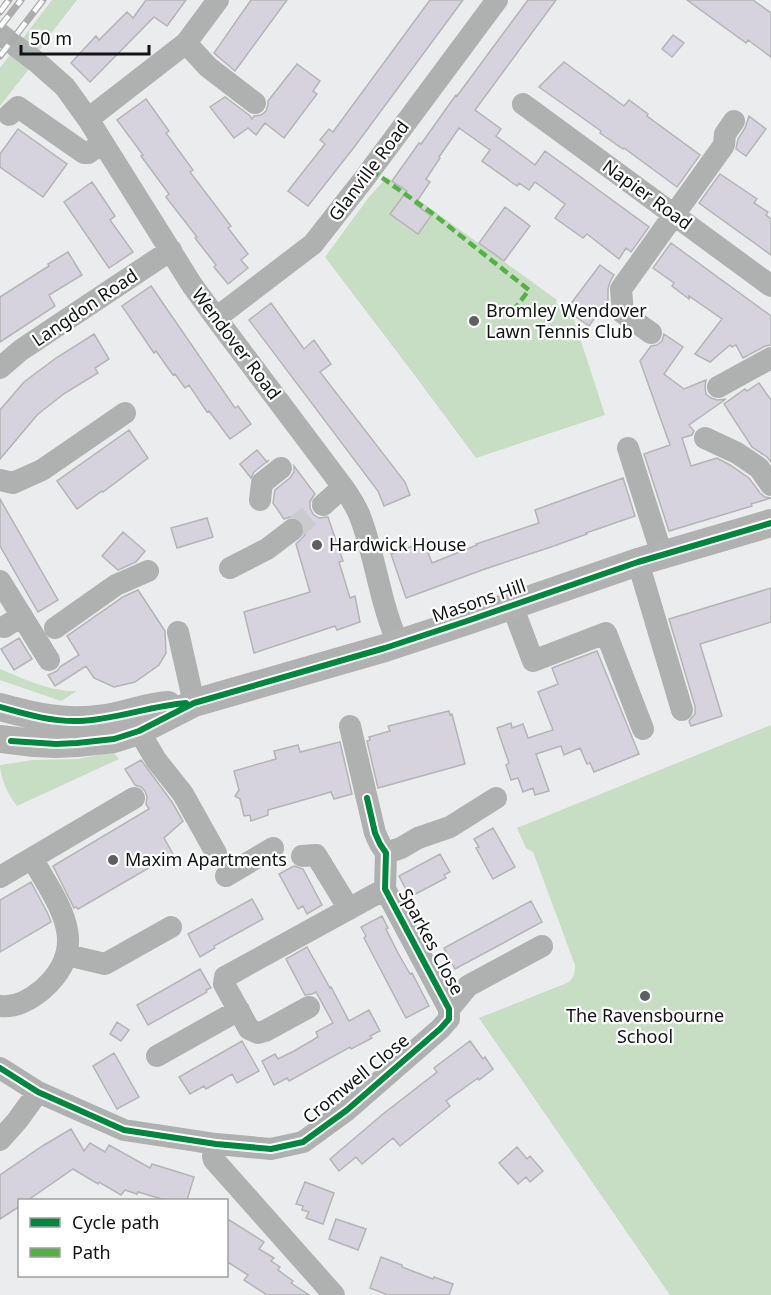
<svg xmlns="http://www.w3.org/2000/svg" width="771" height="1295" viewBox="0 0 771 1295" font-family="'Noto Sans',sans-serif">
<rect width="100%" height="100%" fill="#eaeced"/>
<path fill="#c7ddc4" d="M52,0H77L46,40L28,70L0,106V68Z
M387,177L557,300L556,303L573,317L605,415L476,458L413,373L325,257L369,197Z
M0,669C24,679 51,692 77,691L61,701L0,680Z
M771,725V1295H670L479,1018L567,983C574,979 575,972 575,965L533,852L526,848L517,828Z
M113,752L119,759L17,806C8,794 1,780 0,765L33,760L78,759Z"/>
<path fill="#d7d3de" stroke="#b4b4b5" stroke-width="1.5" d="M146,0H186L167,26L154,17L90,82L71,63L96,36L99,40L127,12L133,18Z
M251,0H287L235,71L214,53Z
M430,0H463L355,146L308,206L288,191L325,144L320,140L329,129L333,132Z
M528,0H556L475,110L501,129L496,136L535,165L545,151L649,227L631,252L626,248L619,259L587,234L583,238L555,218L565,204L535,182L529,190L519,183L517,186L482,161L490,150L459,128L439,157L440,158L426,179L430,182L415,204L431,216L418,234L390,214L407,191L392,181L419,143L421,144L456,95L457,96Z
M687,0H753L771,13V57L748,40L746,43Z
M673,35L684,43L672,57L662,49Z
M564,62L624,106L629,100L648,114L647,116L700,155L677,187L624,148L623,149L600,133L601,131L539,87Z
M297,64L320,81L313,91L317,94L284,138L265,123L256,135L248,128L234,138L210,107L225,97L249,115L252,119L254,116L261,115L266,111L268,105V101Z
M146,99L169,131L166,133L193,170L190,172L231,226L228,228L248,254L241,260L248,268L228,284L214,267L216,265L195,238L197,237L166,197L169,194L141,156L143,155L117,120Z
M749,116L766,129L746,156L736,149L738,139L745,128Z
M18,129L67,164L43,197L0,167V154Z
M720,174L757,199L754,203L768,212L766,215L771,219V255L699,203Z
M92,182L115,216L110,220L133,252L109,268L64,202Z
M505,207L530,226L504,261L479,243Z
M671,243L771,316V345L765,346L743,358L736,345L732,347L730,345L710,362L695,354L722,319L689,296V299L672,286L674,283L653,268Z
M68,252L82,275L49,295L55,306L0,342V297L49,266L48,264Z
M600,265L614,275L610,282L608,289V300L589,326L566,310Z
M151,286L235,408L238,406L251,424L230,439L209,411L207,412L189,385L185,388L175,374L173,375L156,351L154,353L122,306Z
M271,303L304,349L314,340L331,364L320,372L405,482L410,495L384,506L378,491L249,320Z
M94,334L109,359L95,368L98,373L65,393L38,414L0,459V410L24,382L56,358Z
M664,334L683,347L664,374L684,389L706,380L705,387L706,394L711,398L717,400L726,399L689,425L694,431L692,435L682,438L691,466L717,458L730,465L749,478L760,493L765,497L771,498L751,504L752,506L669,531L644,454L670,445L640,361L651,346L657,345L662,341Z
M759,383L771,400V462L767,457L752,447L724,404L745,389L747,391Z
M129,430L148,458L103,492L102,491L77,509L57,481Z
M257,450L267,462L269,460L254,472L251,478L240,464Z
M294,466L315,494L310,501V508L313,514L319,518L328,517L343,561L339,562L350,598L355,596L360,622L337,630L335,626L254,653L244,612L310,592L296,544L305,535V528L303,522L297,517H290L284,519L273,503L275,490L290,478L294,472Z
M623,478L635,516L586,533L587,534L554,546L485,569L406,598L391,554L424,542L432,563L477,545L476,544L539,523L535,510Z
M0,499L58,600L38,612L0,546Z
M207,518L213,537L177,548L171,528Z
M123,532L145,551L136,562L118,570L102,556Z
M771,588V622L700,644L722,716L691,726L689,721L695,714V706L669,619Z
M138,590L165,631L166,653L159,665L135,682L114,687L94,678L86,666L55,686L48,675L57,671L61,666L79,655L67,636L123,597Z
M19,638L32,659L14,670L1,649Z
M597,651L639,754L594,772L590,763L587,764L580,748L564,755L561,746L536,754L549,791L535,795L533,788L523,792L518,778L511,780L506,765L509,763L497,728L511,723L512,728L523,724L528,738L553,730L538,692L558,684L552,668Z
M449,711L450,715L452,714L453,718L465,764L378,788L367,741L370,740L369,737L390,731L388,726Z
M340,742L352,794L334,799L331,792L268,810V815L251,821L250,815L244,816L240,799L235,796L239,790L234,771L276,759L274,751L298,745L300,752Z
M141,760L172,802L183,821L164,838L173,854L78,909L76,907L74,908L53,866L149,809L146,804L147,797L145,791L141,787L135,785L125,769Z
M493,828L515,867L493,879L476,848L479,847L474,839Z
M440,854L450,872L444,875L446,878L410,897L399,876Z
M294,866L303,869L322,905L307,914L303,906L298,909L279,874Z
M31,882L48,914L51,922L0,952V900Z
M252,899L263,919L214,946L215,948L200,957L188,934Z
M531,901L542,922L455,969L444,948Z
M382,916L388,928L386,929L398,953L410,974L412,973L429,1006L406,1018L364,938L366,936L361,927Z
M307,947L330,988L331,987L349,1021L369,1010L380,1031L370,1036L372,1038L351,1049L350,1047L289,1081L287,1078L274,1085L262,1061L275,1054L278,1059L294,1051L318,1037L316,1032L333,1023L316,992L312,994L305,995L286,959Z
M200,969L211,988L206,990L207,992L148,1025L137,1005Z
M117,1022L129,1030L121,1041L110,1034Z
M242,1041L259,1071L237,1083L232,1074L206,1089L204,1086L190,1094L179,1077Z
M470,1041L483,1059L485,1057L493,1069L479,1080L478,1078L446,1101L450,1106L400,1146L393,1138L362,1164L356,1157L339,1171L330,1159L383,1114L437,1072L434,1068Z
M114,1053L139,1097L117,1109L93,1066Z
M71,1129L84,1151L90,1143L105,1152L109,1145L150,1168L152,1164L194,1177L187,1200H165L138,1192L137,1194L125,1190L121,1195L99,1182L98,1184L73,1169L28,1200H20V1206L0,1219V1175L44,1145Z
M517,1147L527,1159L530,1156L543,1171L530,1182L526,1177L518,1184L499,1163Z
M305,1182L334,1193L323,1224L306,1218L309,1212L302,1210L303,1206L296,1204Z
M226,1218L264,1242L259,1249L274,1258L271,1261L280,1267L278,1270L293,1281L291,1283L309,1295H267L244,1280L248,1275L226,1261Z
M336,1219L366,1229L358,1250L329,1239Z
M381,1257L402,1265V1267L433,1279L434,1277L453,1284L449,1295H388L370,1288Z"/>
<g fill="none" stroke-linecap="round" stroke-linejoin="round">
<path stroke="#cacbcc" stroke-width="22" stroke-dasharray="22 11" stroke-linecap="butt" d="M292,530L323,505"/>
<path stroke="#afb0b0" stroke-width="22" d="M0,34L38,63L65,87L88,119L192,285L216,318L343,487C350,497 357,507 361,519C376,560 380,603 398,643
M186,43L208,67L255,103
M523,104L771,286
M9,115L18,107L84,153H88L103,143
M88,119L186,43L218,0
M216,318L313,244L364,179L497,0
M651,333L623,313L621,289L724,145L725,134L734,121
M0,368L21,350L171,250
M718,387L771,358
M705,438L737,453L759,468L771,485
M628,448L662,555
M0,480L13,483L42,470L125,413
M260,500L262,483L281,468
M323,505L343,487
M638,562L682,710
M230,568L267,549L292,530
M0,581L49,660
M512,605L533,661L606,633L643,729
M4,627L22,616
M55,628L116,585L148,571
M178,632L194,703
M139,731L156,760L183,794L216,853
M386,853L401,848L418,838L450,827L496,798
M302,856L316,855L349,909
M226,876L273,848
M0,877L134,798
M67,955L105,964L171,927
M0,1006C15,1008 31,999 42,990C93,946 58,904 32,858
M309,1007L265,1031L258,1033L249,1029L224,984L225,977L385,889
M449,1009L468,986L542,946
M157,1056L239,1010
M0,1068L38,1092L124,1130L216,1144L271,1149L303,1142L347,1110L440,1029L449,1019V1009L385,889L386,853L380,844L375,833L350,726
M0,1140L17,1121L38,1092
M216,1144L213,1156L214,1160L334,1295"/>
<path stroke="#b2b1b2" stroke-width="28" d="M0,707C36,717 67,724 105,718C126,715 147,706 168,705
M0,739L34,743L56,744L77,743L114,739L139,731L194,703L385,648L467,621L638,562L771,523"/>
<g stroke="#adadad" stroke-width="7">
<path id="rail" d="M0,12L9,0
M0,27L21,0
M0,56L43,0"/>
</g>
<use href="#rail" stroke="#fff" stroke-width="4.5" stroke-dasharray="14" stroke-linecap="butt"/>
<path stroke="#54b144" stroke-width="4.5" stroke-dasharray="9 4.5" stroke-linecap="butt" d="M371,170L432,213L529,290L509,316"/>
<g stroke="#fff" stroke-width="10">
<path id="cycleway" d="M0,707C25,714 52,722 79,721C115,720 149,706 186,703
M11,741L56,744L77,743L114,739L139,731L194,703L385,648L467,621L638,562L771,523
M0,1068L38,1092L124,1130L216,1144L271,1149L303,1142L347,1110L440,1029L449,1019V1009L385,889L386,853L380,844L375,833L367,798"/>
</g>
<use href="#cycleway" stroke="#00873e" stroke-width="6"/>
</g>
<g fill="#5e5f60" stroke="#fff" stroke-width="2">
<circle cx="474" cy="321" r="6"/>
<circle cx="317" cy="545" r="6"/>
<circle cx="113" cy="860" r="6"/>
<circle cx="645" cy="996" r="6"/>
</g>
<g text-anchor="middle" stroke-width="4.5" stroke-linejoin="round" paint-order="stroke">
<g font-size="18" fill="#121314" stroke="#fff">
<text transform="translate(369 171) rotate(-53)" y="6">Glanville Road</text>
<text transform="translate(647 195) rotate(36)" y="6">Napier Road</text>
<text transform="translate(85 308) rotate(-34)" y="6">Langdon Road</text>
<text transform="translate(236 344) rotate(53)" y="6">Wendover Road</text>
<text transform="translate(479 601) rotate(-19)" y="6">Masons Hill</text>
<text transform="translate(431 942) rotate(62)" y="6">Sparkes Close</text>
<text transform="translate(356 1079) rotate(-39)" y="6">Cromwell Close</text>
</g>
<g font-size="18" fill="#121314" stroke="#fff" text-anchor="start">
<text x="486" y="317">Bromley Wendover<tspan x="486" dy="21">Lawn Tennis Club</tspan></text>
<text x="329" y="551">Hardwick House</text>
<text x="125" y="866">Maxim Apartments</text>
<text x="645" y="1022" text-anchor="middle">The Ravensbourne<tspan x="645" dy="21">School</tspan></text>
</g>
</g>
<rect x="18" y="1199" width="210" height="78" fill="#ffffff" stroke="#a0a1a1" stroke-width="1.5"/>
<rect x="30" y="1218" width="30" height="9" fill="#00873e" stroke="#a0a1a1" stroke-width="1.5"/>
<text x="72" y="1229" font-size="18" fill="#121314">Cycle path</text>
<rect x="30" y="1248" width="30" height="9" fill="#54b144" stroke="#a0a1a1" stroke-width="1.5"/>
<text x="72" y="1259" font-size="18" fill="#121314">Path</text>
<path d="M21 45v9h128v-9" fill="none" stroke="#121314" stroke-width="3"/>
<text x="30" y="45" font-size="18" fill="#121314" stroke="#ffffff" stroke-width="4.5" paint-order="stroke">50 m</text>
</svg>
